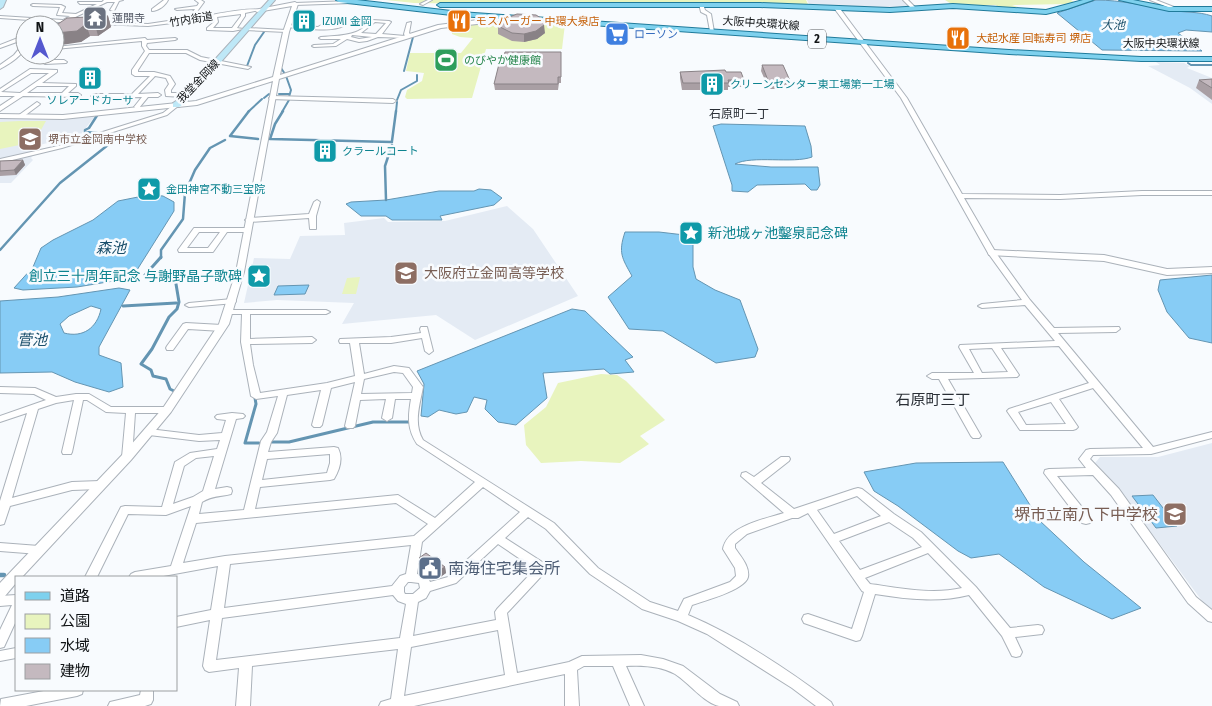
<svg xmlns="http://www.w3.org/2000/svg" width="1212" height="706" viewBox="0 0 1212 706" font-family="'Fira Sans Condensed','Noto Sans JP',sans-serif">
<rect width="100%" height="100%" fill="#f8fbfe"/>
<path fill="#e4ebf4" d="M807,0H902L908,6L891,9L810,6Z
M1156,62L1184,63L1190,66L1187,68L1212,78V104L1190,88L1148,66L1160,65Z
M96,115L81,134L40,145L35,151L0,159V119H60Z
M34,154L31,158L33,160L11,183H0V162Z
M507,206L533,229L578,296L475,340L436,315L342,324L354,303L277,300L244,303L254,258L290,259L300,236L345,235L344,223L384,218L388,222L445,221Z
M1212,443V611L1208,609L1116,485L1095,463L1100,457H1158Z"/>
<path fill="#e8f4be" d="M386,0H806L809,6L581,3L554,5L414,3Z
M945,0H1071L1074,2L1066,4L1012,5L1018,7H998L996,5H953Z
M508,20L565,24L562,49H486L472,98L407,99L405,97L407,90L422,81L424,73L406,71L410,53H461L473,38L460,37L452,34V26Z
M19,121H46L34,142L0,149V122Z
M360,277L356,294H342L347,278Z
M601,374L617,375L626,381L665,420L640,436L649,444L620,463L581,461L541,463L526,445L524,425L546,407L558,383Z"/>
<path fill="#87ccf5" stroke="#6495b2" fill-rule="evenodd" d="M1096,0C1121,0 1145,6 1170,10C1185,13 1197,11 1212,16V32L1186,30L1178,33L1202,51L1102,50L1057,13Z
M721,124L805,126L811,146L812,157C793,164 752,155 735,164L771,167H818L820,185L817,190H811L805,184L757,185L748,192L732,191V185L713,126Z
M479,189L491,190L502,198L494,205L440,216L442,220H392L386,216H361L346,204L351,202L386,200L439,191H474Z
M148,195L163,196L174,202V211L132,278L77,287L23,290L14,288L33,267L41,248L53,240L93,220L118,201Z
M625,232H659L693,236V267L696,279L715,290L740,300L758,349L755,357L716,363L663,331L629,329L608,297L632,276C622,258 618,253 625,232Z
M1212,275V343L1189,338L1167,312L1158,290L1160,280Z
M309,285L305,294L274,295L278,286Z
M119,288L130,290L99,347V355L121,363L123,387L109,392L75,382L52,372L0,373V301L58,297ZM91,306L101,309C97,328 83,338 64,333L60,324L69,316Z
M572,309L585,311L633,357L625,360L634,372L610,374L604,369L543,373L547,398L516,425L498,422L485,409L487,400L474,397L467,412L456,414L439,410L428,417L421,416L424,384L417,371Z
M1003,462L1040,521L1084,562L1141,608L1112,619L1044,587L999,554L971,558L958,551L898,506L874,491L864,472L916,463Z
M1153,495L1177,526L1156,528L1132,496Z"/>
<g fill="none" stroke-linecap="round" stroke-linejoin="round">
<path stroke="#6495b2" stroke-width="2" d="M1188,63L1191,65H1212
M247,66L255,45L264,32
M281,68L285,74
M404,71L413,37
M286,76L291,90L289,97
M279,94H290
M264,98L269,94
M397,100L401,90L417,81V75
M248,112L262,99
M282,112L289,100
M396,112L397,102"/>
<path stroke="#6495b2" stroke-width="2.5" d="M249,111L230,136L258,139
M97,133L85,132V130L89,128L98,114
M270,139L275,124L283,111
M271,139L392,142
M392,141L396,111
M386,200L385,166L392,145
M0,250L60,183L118,137L105,135
M161,258V250L183,219L185,193L195,170L210,148L225,140"/>
<path stroke="#6495b2" stroke-width="3" d="M161,257L145,275L175,278L179,302L177,309L169,317L152,349L141,364L151,370L153,376L166,379L170,389L174,391
M123,306L176,303
M255,398L256,404L245,443H259
M272,442H289L373,422H409"/>
<path stroke="#6495b2" stroke-width="4.5" d="M0,575H4"/>
<g stroke="#abb2ba" stroke-width="2">
<path id="pedestrian" d="M428,0H432L423,5L420,4Z"/>
</g>
<g stroke="#abb2ba" stroke-width="2">
<path id="minor" d="M104,0H123L119,1L114,11L110,10L115,2H107L69,20L75,21V23H73L0,18V16L63,20L70,16L57,15L60,7L33,6L31,5L33,4L61,5L65,7L62,13L76,14L97,4H80L78,2H102Z
M164,0H168C166,5 158,11 152,11V9Z
M195,0H201L204,2L196,13L199,17C213,15 249,7 259,10L245,13V16L237,28L243,29L233,31L207,30V28L214,22L212,18L148,26L98,24L96,23L98,22L148,24L195,17L192,13L195,9L177,10L175,9L197,6L199,3ZM241,14V16L232,28H213L218,22L217,17Z
M903,0H908L915,7L911,8Z
M1150,0H1156L1179,9L1175,10Z
M351,1L353,3L295,5L293,4L295,3Z
M699,4H703L705,10L711,14L714,32L710,31L707,15L701,12Z
M834,6H838L907,98L962,194L1060,195L1142,191H1212V195H1142L1060,199L964,198L996,253L1030,300L1054,328L1119,327L1120,329L1116,332L1058,333L1153,447L1212,432V438L1151,454L1093,455L1090,459L1119,489L1196,597L1212,610V622L1208,621L1188,603L1111,495L1093,475L1057,476L1090,517L1091,520L1090,523L1086,524L1082,523L1044,473L1045,470L1049,469L1086,468L1079,459L1086,450L1090,449L1143,448L1093,388L1059,399L1078,427L1076,429L1073,430H1020L1007,411L1009,409L1089,383L1059,346L1001,348L1019,375L1017,377L948,379L981,436L979,438H973L971,436L939,379H932L927,376L932,373H974L959,347L960,345L1055,341L1025,305L982,308L978,306L982,304L1022,300L988,253L901,98L834,8ZM992,348L1008,372L982,373L969,349ZM1051,402L1066,424L1026,425L1018,412Z
M331,19L351,20L353,21C338,32 320,30 302,28C296,28 290,28 286,26L288,25L318,27ZM332,21L345,22L335,26L324,27Z
M372,20L389,21L391,22L382,34L405,36L404,34L407,23L411,22L409,33L412,36L406,38L378,37L367,41L359,42L347,39L336,46L314,47L312,46L314,45L333,44L341,39H321L319,38L321,37C333,36 346,36 356,32C362,30 368,24 372,20ZM375,22L386,23L376,34L361,33ZM352,35L372,37L359,39L351,37Z
M247,28L286,30L288,31L286,32L245,30V28Z
M23,36H25V39L0,48V45Z
M145,38L147,40L175,38L177,39L175,40L147,43L146,46L149,50H187L201,57L251,67L248,69L200,60L186,53H149L138,70V72H154L170,76L175,84L171,90V93H183L186,95L183,97L166,96L165,90L169,84L166,78L155,76L138,94L158,93L161,95L158,97H148L139,108L137,109L134,107L142,97L94,98L91,96L94,94H132L150,76H135L132,74V70L145,51L142,46V41L55,49V47Z
M23,44H25C25,55 9,64 0,69V65L14,55Z
M55,54L56,55L50,60H64L67,62L66,63L45,64L42,62L50,55Z
M30,69L57,70V72L42,83L76,84V86L68,93H78L81,95L78,97L23,96L0,111V106L15,96H0V89ZM31,73H49L20,93L1,92ZM37,86H69L62,93H27Z
M272,96L393,99L396,101L393,103L270,99L269,98Z
M37,102L40,104L39,105L23,117H19V115Z
M176,103L179,105L178,106L167,115L62,148L0,163V159L58,146L163,113Z
M317,200L320,202L316,216V229H310L309,218L249,222L245,220L249,218L309,214L314,202Z
M194,228H247L251,230L247,232H227L213,252H179L178,250ZM199,232H220L208,248H187Z
M232,299H235L236,301L235,303L189,307L185,305L189,303Z
M226,310H326L330,312L326,314H250V339L312,337L316,340L312,343L250,344L253,365L260,393L327,383L355,376L350,343H340L339,341L340,339L391,337L421,333L420,329L421,327H427L433,351L429,354L425,351L422,338L391,343H359L364,374L394,366L409,368L423,387C420,404 413,423 423,440L554,523L598,568L650,602L678,611L684,599L730,582L736,576L735,568L723,549C727,526 765,519 784,513L741,476L742,473L746,472L754,477L781,457H789L790,459L789,461L761,483L794,509L854,489L858,488L862,489L894,514L921,532L976,587L1010,628L1038,625L1042,626L1044,630L1042,634L1015,637L1022,652L1020,656L1016,657L1012,656L1002,636L969,595C938,603 907,599 875,594L862,636L860,640L856,641L804,623L802,619L804,615L808,614L852,629L864,592L862,591L808,513L798,518H792L747,534L735,544V548C740,556 750,566 748,577C745,590 704,601 692,605L688,615C738,636 787,669 831,702L833,706H816L792,688L707,634L678,621L642,609L590,574L546,529L528,517L505,538L547,565L549,568L507,613L517,673L569,662L582,656L641,655L663,659L683,666L720,694L737,702L739,706C732,706 725,706 719,706C704,703 688,682 675,674C661,666 642,665 626,666L644,706H630L613,666H584L577,670L579,706H565V674L414,706H379L381,702L391,699L398,649L252,666L250,706H236L239,668L209,672L205,670L203,666L210,620L176,627V617L211,610L218,566L158,577H129L131,574L135,572L171,566L191,506L166,515L128,514L97,577H85L121,507L125,506L162,507L175,462L190,453L217,449L220,440L199,441L149,435L146,434L144,432L146,430L149,429L199,435L222,433L226,420L217,419L215,417L217,415L232,413L243,414L245,416L243,418L236,419L215,489L227,487L231,488L232,491L231,494C220,497 213,495 202,502L199,514L244,510L261,441L267,432L278,396L256,399L251,396L241,342L242,314H226L225,312ZM394,372L403,373L413,387L412,393L361,394L364,379ZM355,382L345,426L347,428H353L355,426L360,400L386,399L382,418L387,421L392,418L395,399H411C408,416 407,429 417,444L475,482L435,518L398,495L255,509L260,487L330,480L334,479C340,469 343,458 338,448L334,447L268,452L271,442L277,433L287,395L321,390L312,425L314,427H320L322,425L331,388ZM330,454V463L327,473L262,480L267,459ZM214,456L203,491L193,497L173,504L184,466L196,458ZM483,487L520,512L448,577L430,582L428,577L417,574L422,542ZM857,496L881,516L834,534L817,510ZM396,503L428,524L414,536L225,556L183,563L196,523ZM889,522L913,538L922,547L860,570L839,541ZM498,544L535,569L497,609L495,612L496,620L413,636L418,602L426,598L430,591L456,583ZM411,545L406,574L400,576L392,586L224,608L230,564ZM928,553L962,588C932,595 900,588 870,584L865,578ZM408,582H411L419,583L420,588L413,594H405L404,592V587ZM393,595L398,601L406,604L400,638L216,660L222,618ZM498,630L505,675L404,696L411,647Z
M186,323L222,325L226,328L222,331L188,329L173,350H167L166,348L167,346L183,324Z
M0,387L35,388L56,397L76,394H89L111,407H167L172,410L167,413H135L132,457L131,459H123L122,457L126,413L106,412L87,400H83L72,452L71,454H63L62,452L74,400L56,403L38,409L12,498L72,482L100,481L104,482L105,485L104,488L100,489L72,490L10,506L4,524L0,525V501L27,413L0,422V416L46,400L34,394L0,393Z
M0,543L39,546L43,547L45,550L43,553L39,554L0,551Z
M16,595V621L4,647L0,648V630L12,605L0,606V596Z
M16,648V658L0,661V651Z
M49,690H83L82,694L77,696L26,706H0L1,699Z
M141,690H153V700L151,704L145,706H108L110,702L140,695Z"/>
</g>
<g stroke="#abb2ba" stroke-width="2">
<path id="tertiary" d="M295,2L298,4L289,32L280,75L438,25L494,18L504,15L507,17L495,22L441,28L279,79L244,272L229,324L171,412L131,460L22,577H16V583L5,596L0,597V583L123,454L163,408L219,324L236,272L273,81L197,105L63,119L0,118V114L63,115L196,101L273,77L283,32L292,6L257,12L254,10Z
M992,250L1104,255L1167,269L1212,267V273L1167,275L1104,261L989,255L988,253Z"/>
</g>
<g stroke="#abb2ba" stroke-width="2">
<path id="secondary" d="M0,0H6L3,7L0,9Z
M269,0H275L185,103L179,107H173V103L179,99Z"/>
</g>
<g stroke="#207b9b" stroke-width="2">
<path id="primary" d="M336,0H357L460,12L1009,50L1141,57H1212V61H1141L1009,54L460,16L339,2Z
M1083,0H1093L1067,9L1046,14L953,8L890,12L760,7H440L437,5L440,3H760L890,8L953,4L1046,10Z
M1119,0H1133L1169,7H1212V11H1169Z"/>
</g>
<use href="#pedestrian" fill="#fff" fill-rule="evenodd"/>
<use href="#minor" fill="#fff" fill-rule="evenodd"/>
<use href="#tertiary" fill="#fff" fill-rule="evenodd"/>
<use href="#secondary" fill="#bee8f7" fill-rule="evenodd"/>
<use href="#primary" fill="#7ed1ee" fill-rule="evenodd"/>
</g>
<path fill="#a99fa4" d="M108,16L111,27L98,36H90L81,42L55,26Z
M498,26L545,33L537,39L524,42L512,41L498,34Z
M561,52V83H559L558,90H495L494,84Z
M762,65L791,83V89H769L761,71Z
M680,72L744,80L743,87H728V90H682L680,78Z
M1212,79V100L1196,88L1199,80Z
M23,160L25,165L16,175L0,176V161Z
M419,558L445,567L446,573L439,578L435,575L430,578L420,570L418,564L420,562Z"/>
<path fill="#898286" d="M108,16L111,27L98,36L95,24Z
M86,24L90,36L81,42L55,46V33Z
M544,25L545,33L537,39L524,42V34Z
M23,160L25,165L16,175L14,170Z
M445,567L446,573L439,578L438,571Z
M434,568L435,575L430,578L429,572Z"/>
<path fill="#c4b9bf" stroke="#898286" d="M517,14L536,15L544,20V25L536,31L524,34L512,33L498,26L499,21Z
M108,16L95,24H86L77,31L55,33V26L67,18Z
M505,52H561V77H558V84H494L499,64L503,63Z
M762,65H783L791,83H769Z
M725,70L726,72H741L744,80H728L729,83H683L680,72Z
M1212,79V88L1199,80Z
M23,160L14,170L0,171V161Z
M426,553L445,567L438,571L434,568L429,572L418,564L422,561L419,558Z"/>
<defs>
<g id="temple-square" transform="scale(1.25)"><rect x="-9" y="-9" width="18" height="18" rx="4" fill="#6b7280" stroke="#f8fbfe"/><path d="M0-6L5-2H3V0L6.5 2.5H4V6H1.5V3h-3V6H-4V2.5H-6.5L-3 0V-2H-5Z" fill="#fff"/></g>
<g id="building-square" transform="scale(1.25)"><rect x="-9" y="-9" width="18" height="18" rx="4" fill="#0f9aa8" stroke="#f8fbfe"/><path d="M-4-6H4V6H1V3H-1V6H-4ZM-2.5-4.3h1.7v1.8h-1.7ZM.8-4.3h1.7v1.8H.8ZM-2.5-1h1.7V.8h-1.7ZM.8-1h1.7V.8H.8Z" fill="#fff"/></g>
<g id="restaurant-square" transform="scale(1.25)"><rect x="-9" y="-9" width="18" height="18" rx="4" fill="#e8710a" stroke="#f8fbfe"/><path d="M-5-6h1v4h1v-4h1v4h1v-4h1v5L-1.5 .5V6h-2V.5L-5-1ZM5-6V6H3V1.5H1.5Q1.5-4 5-6Z" fill="#fff"/></g>
<g id="supermarket-square" transform="scale(1.25)"><rect x="-9" y="-9" width="18" height="18" rx="4" fill="#3f7fe0" stroke="#f8fbfe"/><path d="M-6-5.5h2.5l.6 2H6L4.5 2H-2.5L-4.4-4H-6ZM-1.5 3.2a1.3 1.3 0 1 0 .1 0ZM3 3.2a1.3 1.3 0 1 0 .1 0Z" fill="#fff"/></g>
<g id="stadium-square" transform="scale(1.25)"><rect x="-9" y="-9" width="18" height="18" rx="4" fill="#2e9e5b" stroke="#f8fbfe"/><path d="M0-5a6.5 5 0 1 0 0 10a6.5 5 0 1 0 0-10ZM-3.5-1.8h7v3.6h-7Z" fill="#fff"/></g>
<g id="school-square" transform="scale(1.25)"><rect x="-9" y="-9" width="18" height="18" rx="4" fill="#8d6e63" stroke="#f8fbfe"/><path d="M0-5L7-2L0 1L-7-2ZM-4 1L0 2.5L4 1V4Q0 6-4 4Z" fill="#fff"/></g>
<g id="sight-square" transform="scale(1.25)"><rect x="-9" y="-9" width="18" height="18" rx="4" fill="#0f9aa8" stroke="#f8fbfe"/><path d="M0-6L1.8-2.2L6-1.7L2.9 1.2L3.7 5.4L0 3.3L-3.7 5.4L-2.9 1.2L-6-1.7L-1.8-2.2Z" fill="#fff"/></g>
<g id="civic-square" transform="scale(1.25)"><rect x="-9" y="-9" width="18" height="18" rx="4" fill="#5c6f8a" stroke="#f8fbfe"/><path d="M-.6-6.5H3V-4.5H.6V-3L4-1V1h2V6H-6V1h2V-1L-.6-3ZM-1.2 2.5V6h2.4V2.5Z" fill="#fff"/></g>
</defs>
<g fill-rule="evenodd">
<use href="#temple-square" x="95" y="18"/>
<use href="#building-square" x="304" y="21"/>
<use href="#restaurant-square" x="459" y="21"/>
<use href="#supermarket-square" x="617" y="34"/>
<use href="#restaurant-square" x="958" y="38"/>
<use href="#stadium-square" x="446" y="60"/>
<use href="#building-square" x="90" y="78"/>
<use href="#building-square" x="712" y="84"/>
<use href="#school-square" x="30" y="139"/>
<use href="#building-square" x="325" y="151"/>
<use href="#sight-square" x="149" y="189"/>
<use href="#sight-square" x="691" y="233"/>
<use href="#school-square" x="406" y="273"/>
<use href="#sight-square" x="259" y="276"/>
<use href="#school-square" x="1175" y="514"/>
<use href="#civic-square" x="430" y="568"/>
</g>
<g text-anchor="middle" stroke-width="5" stroke-linejoin="round" paint-order="stroke">
<g font-size="11" fill="#5b616d" stroke="#f8fbfe" text-anchor="start">
<text x="112" y="22">蓮開寺</text>
</g>
<g font-size="11" fill="#111416" stroke="#f8fbfe">
<text transform="translate(191 19) rotate(-9)" y="4">竹内街道</text>
<text transform="translate(761 23) rotate(4)" y="4">大阪中央環状線</text>
<text x="1161" y="47">大阪中央環状線</text>
<text transform="translate(198 81) rotate(-46)" y="4">我堂金岡線</text>
</g>
<g font-size="11" fill="#0d838f" stroke="#f8fbfe" text-anchor="start">
<text x="322" y="25">IZUMI 金岡</text>
<text x="730" y="88">クリーンセンター東工場第一工場</text>
<text x="90" y="104" text-anchor="middle">ソレアードカーサ</text>
<text x="342" y="155">クラールコート</text>
<text x="166" y="193">金田神宮不動三宝院</text>
</g>
<g font-size="11" fill="#c56008" stroke="#f8fbfe" text-anchor="start">
<text x="476" y="25">モスバーガー 中環大泉店</text>
<text x="976" y="42">大起水産 回転寿司 堺店</text>
</g>
<g font-size="11" fill="#366cbe" stroke="#f8fbfe" text-anchor="start">
<text x="634" y="38">ローソン</text>
</g>
<g font-size="11" fill="#27864d" stroke="#f8fbfe" text-anchor="start">
<text x="464" y="64">のびやか健康館</text>
</g>
<g font-size="11" fill="#785e54" stroke="#f8fbfe" text-anchor="start">
<text x="48" y="143">堺市立金岡南中学校</text>
</g>
<g font-size="12" font-style="italic" fill="#194e6a" stroke="#f8fbfe">
<text x="1113" y="29">大池</text>
</g>
<rect fill="#f8fbfe" stroke="#56595c" stroke-width="1" x="808" y="29.5" width="18" height="19" rx="4"/>
<g font-size="12" font-weight="bold" fill="#111416">
<text x="817" y="43">2</text>
</g>
<g font-size="12" fill="#2a2f36" stroke="#f8fbfe">
<text x="739" y="118">石原町一丁</text>
</g>
<g font-size="14" fill="#0d838f" stroke="#f8fbfe" text-anchor="start">
<text x="708" y="238">新池城ヶ池鑿泉記念碑</text>
<text x="242" y="281" text-anchor="end">創立三十周年記念 与謝野晶子歌碑</text>
</g>
<g font-size="14" fill="#785e54" stroke="#f8fbfe" text-anchor="start">
<text x="424" y="278">大阪府立金岡高等学校</text>
</g>
<g font-size="15" font-style="italic" fill="#194e6a" stroke="#f8fbfe">
<text x="111" y="253">森池</text>
<text x="32" y="345">菅池</text>
</g>
<g font-size="15" fill="#2a2f36" stroke="#f8fbfe">
<text x="933" y="405">石原町三丁</text>
</g>
<g font-size="16" fill="#785e54" stroke="#f8fbfe" text-anchor="end">
<text x="1158" y="520">堺市立南八下中学校</text>
</g>
<g font-size="16" fill="#4e5e75" stroke="#f8fbfe" text-anchor="start">
<text x="448" y="574">南海住宅集会所</text>
</g>
</g>
<rect x="15" y="576" width="162" height="115" fill="#f8fbfe" stroke="#9c9fa1"/>
<rect x="25" y="592" width="25" height="8" fill="#7ed1ee" stroke="#9c9fa1"/>
<text x="60" y="601" font-size="15" fill="#111416">道路</text>
<rect x="25" y="614" width="25" height="15" fill="#e8f4be" stroke="#9c9fa1"/>
<text x="60" y="626" font-size="15" fill="#111416">公園</text>
<rect x="25" y="638" width="25" height="15" fill="#87ccf5" stroke="#9c9fa1"/>
<text x="60" y="651" font-size="15" fill="#111416">水域</text>
<rect x="25" y="664" width="25" height="15" fill="#c4b9bf" stroke="#9c9fa1"/>
<text x="60" y="676" font-size="15" fill="#111416">建物</text>
<g transform="translate(40 40)"><circle r="24" fill="#f8fbfe" stroke="#9c9fa1"/>
<path d="M0-4L9 19L0 12L-9 19Z" fill="#5558cf"/>
<text y="-8" font-size="14" font-weight="bold" text-anchor="middle" fill="#111416">N</text>
</g>
</svg>
